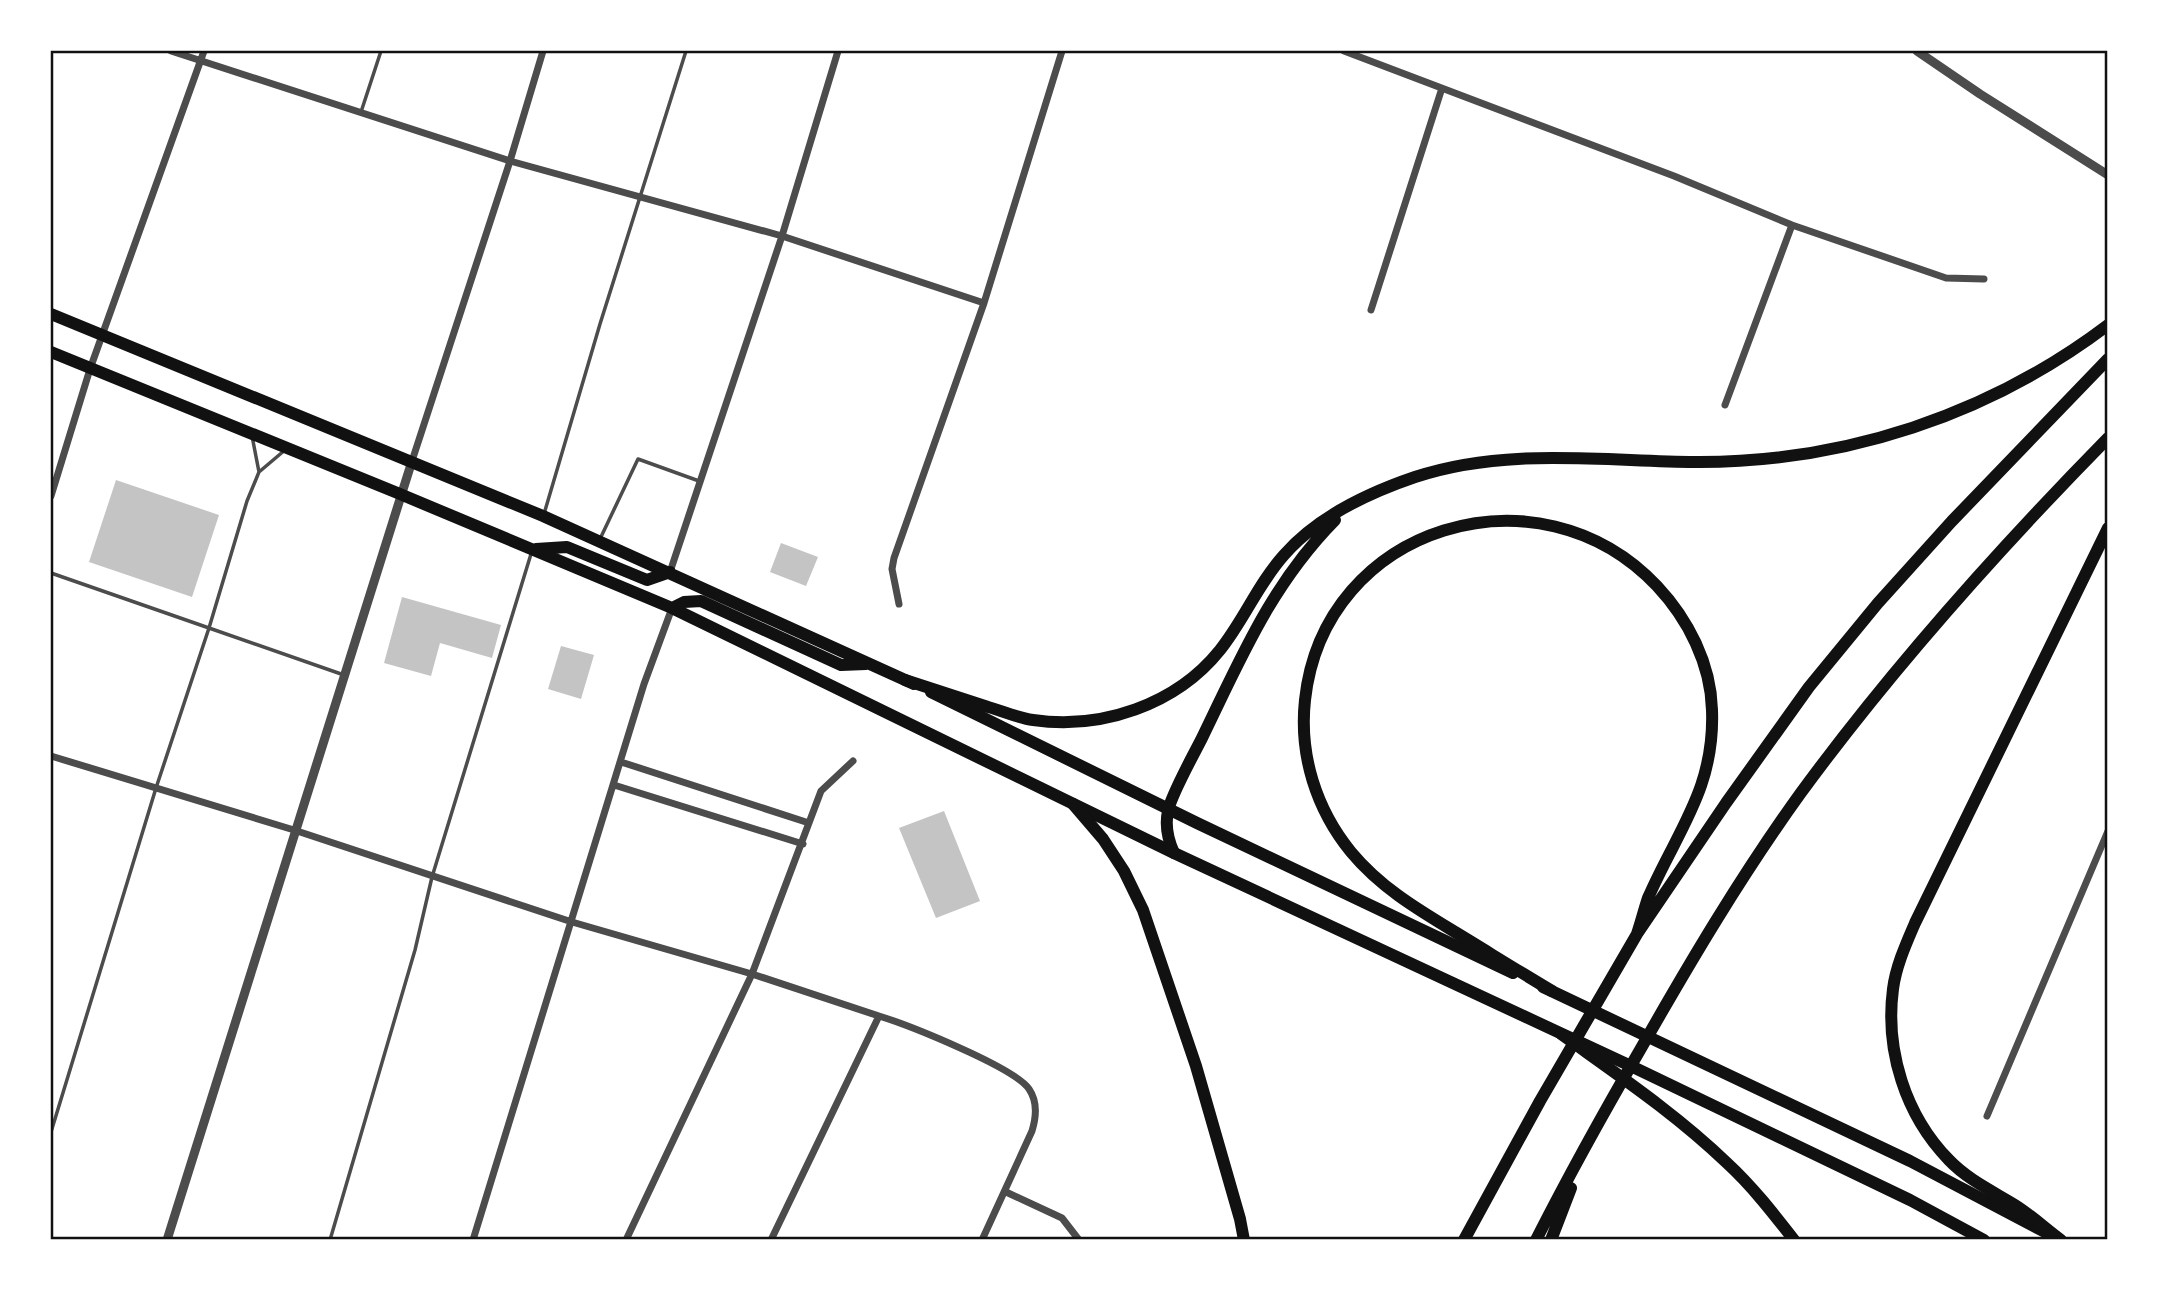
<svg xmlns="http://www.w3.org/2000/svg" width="2159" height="1291" viewBox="0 0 2159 1291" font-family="Raleway,sans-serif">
<rect width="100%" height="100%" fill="#fff"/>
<path fill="#c4c4c4" d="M116,480L219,515L192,597L89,562Z
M781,543L818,557L806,586L770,572Z
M402,597L501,625L492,658L440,643L431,676L384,663Z
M561,646L594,655L581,699L548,689Z
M944,811L980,901L936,918L899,828Z"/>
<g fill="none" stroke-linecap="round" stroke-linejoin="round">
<path stroke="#4c4c4c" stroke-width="3.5" d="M361,112L381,51
M252,436L259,472
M285,450L259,472L247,501L209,628L344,675
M544,514L600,324L686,51
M600,539L638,459L699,481
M51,573L209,628L156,788L51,1132
M330,1240L415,950L432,877L531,554"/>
<path stroke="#4c4c4c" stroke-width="7" d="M171,51L510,161L782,236L984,303
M1344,51L1674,176L1792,225L1946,278L1984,279
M1371,310L1442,88
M1725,405L1792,225
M412,461L510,161L543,51
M51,496L90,369L204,51
M670,572L782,236L838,51
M899,604L892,569L894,558L984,303L1062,51
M51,756L294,830L572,922L752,974L879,1016L771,1240
M621,762L809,823
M614,785L803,844
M879,1016C908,1025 1014,1067 1029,1089C1038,1102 1036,1118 1032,1131L982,1240
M1987,1116L2108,831
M1006,1192L1062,1218L1079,1240
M473,1240L644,684L672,608
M626,1240L752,974L821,791L853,761"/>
<path stroke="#4c4c4c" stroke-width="9" d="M1917,51L1980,94L2108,175
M167,1240L412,461"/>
<path stroke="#111" stroke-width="12" d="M51,314L543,516L914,684
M51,352L400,494L672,608L1174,853L1633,1067L1910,1200L1984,1240
M536,549L567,547L647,580L670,572
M672,608L684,602L701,601L841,665L866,664
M931,692L1197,823L1513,973
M1543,987L1910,1161L2045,1232"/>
<path stroke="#111" stroke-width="12" d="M905,680C933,689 961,698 988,707C1003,711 1018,718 1033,720C1101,730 1176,705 1220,650C1244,620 1258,584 1284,555C1317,517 1368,493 1415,477C1505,447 1601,461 1695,462C1844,463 1989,415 2108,325
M1073,804L1103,839L1124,871L1143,910L1196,1066L1240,1219L1244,1240
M1174,853C1168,840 1165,825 1168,811C1171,795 1193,756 1202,738C1241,658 1271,585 1335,520
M1552,991C1520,972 1488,952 1455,932C1417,909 1380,887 1351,852C1316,809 1299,755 1305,700C1324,525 1539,461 1657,586C1688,619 1711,664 1712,710C1715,789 1677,831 1648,898C1644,910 1641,922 1637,934
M1561,1034C1618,1075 1676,1114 1727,1163C1752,1186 1773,1213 1794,1240
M1464,1240L1540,1101L1637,934L1726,803L1809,687L1878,603L1952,521L2108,359
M1536,1240C1569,1175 1604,1112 1640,1050C1690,962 1741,876 1800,794C1893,667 1998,550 2108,438
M1551,1240L1571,1188
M2061,1240C2046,1229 2031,1215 2015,1205C1992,1191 1967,1179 1949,1160C1905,1115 1885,1050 1893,989C1896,966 1906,944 1915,923L2108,528"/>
</g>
<rect width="2159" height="1291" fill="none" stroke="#ffffff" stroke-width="105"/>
<rect x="52" y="52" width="2054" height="1186" fill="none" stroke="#111" stroke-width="2.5"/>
</svg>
